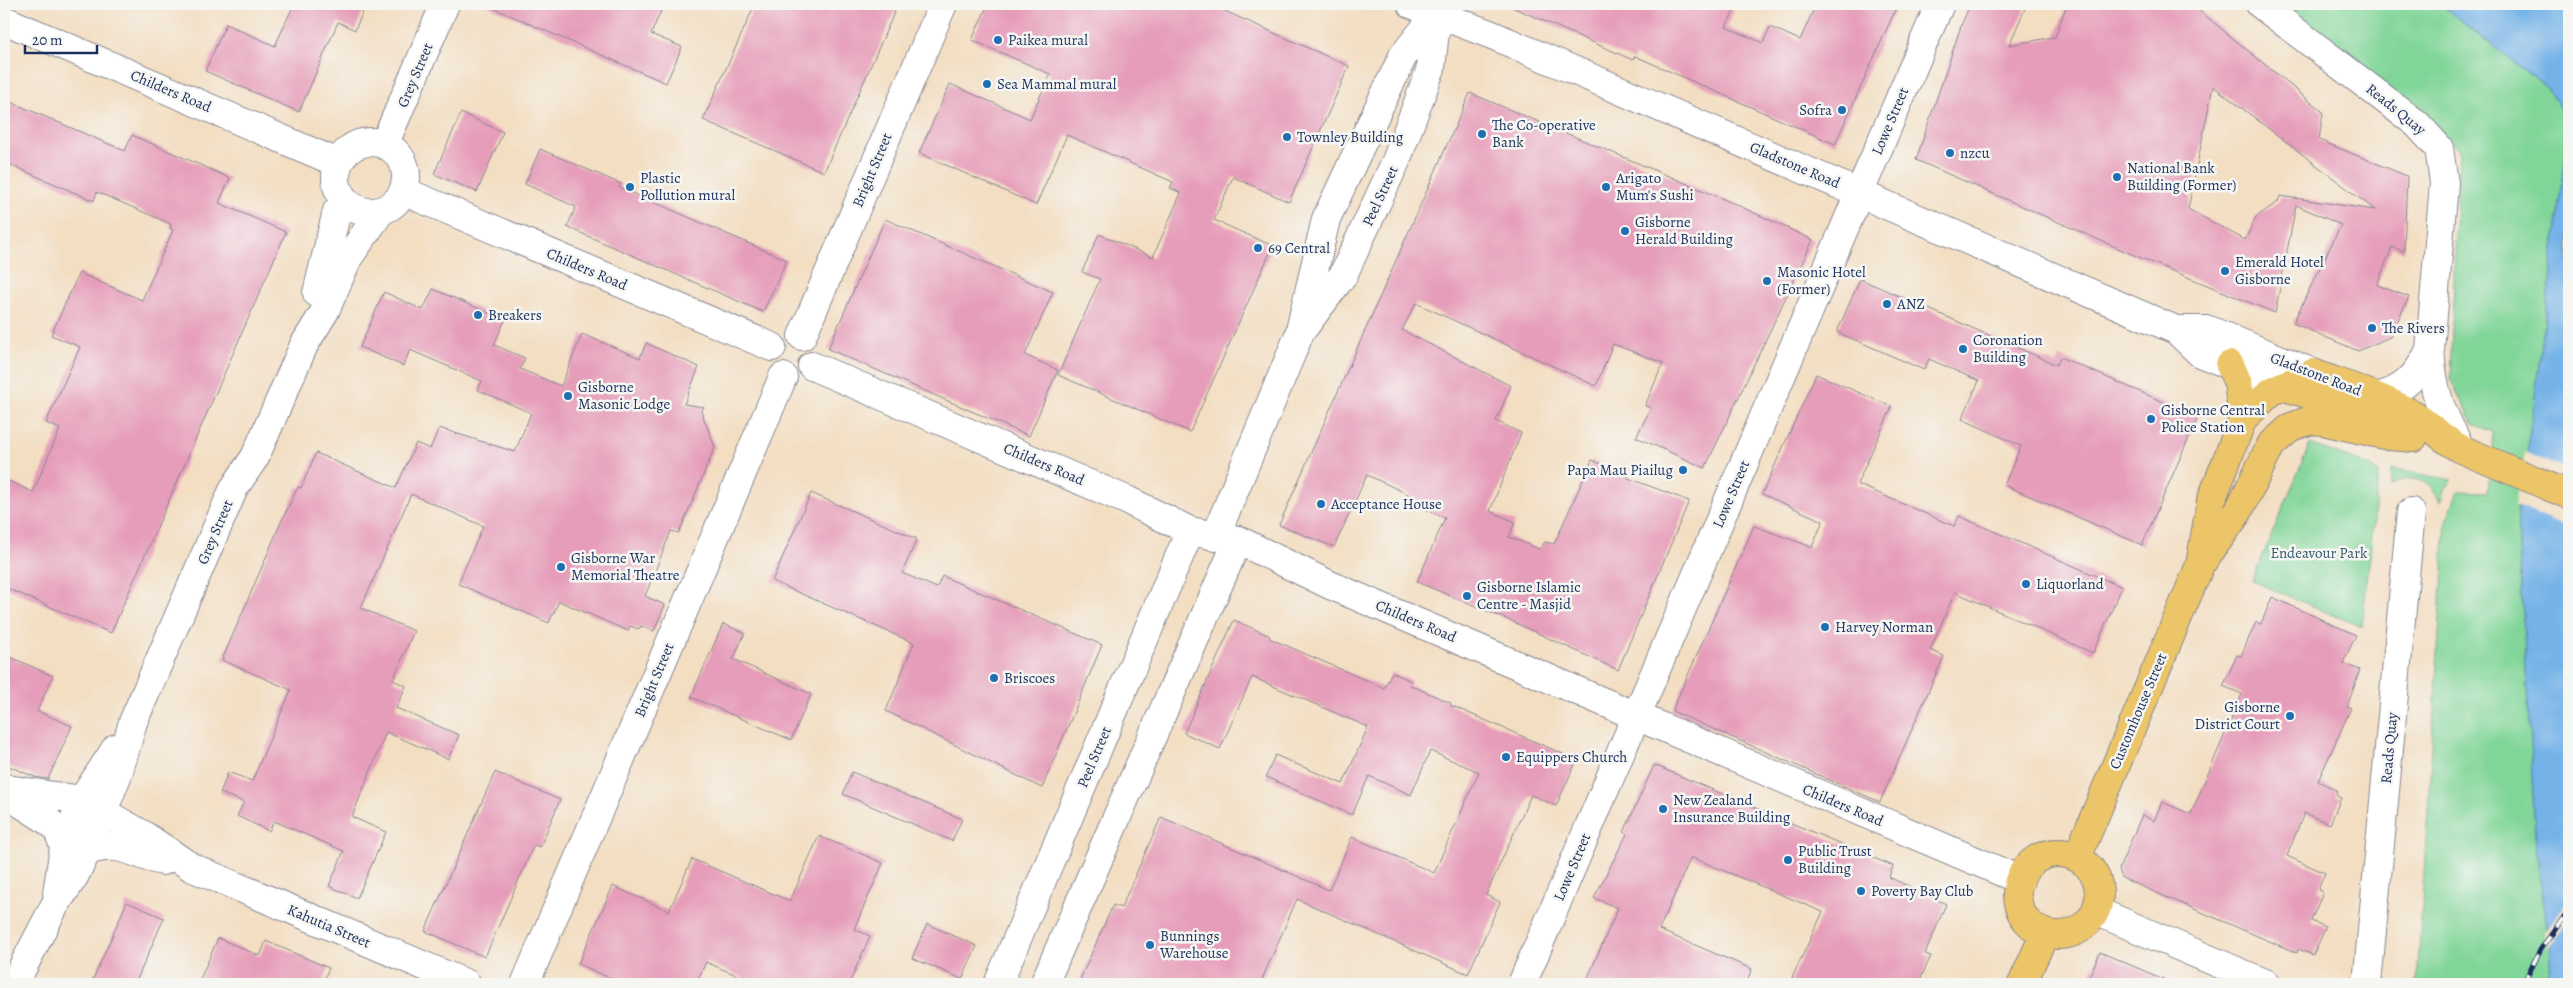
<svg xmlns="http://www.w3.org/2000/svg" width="2573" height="988" viewBox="0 0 2573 988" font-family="Alegreya,serif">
<rect width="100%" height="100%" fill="#f6f6f2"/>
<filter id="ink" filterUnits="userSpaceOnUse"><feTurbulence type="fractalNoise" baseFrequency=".02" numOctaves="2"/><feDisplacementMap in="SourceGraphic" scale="10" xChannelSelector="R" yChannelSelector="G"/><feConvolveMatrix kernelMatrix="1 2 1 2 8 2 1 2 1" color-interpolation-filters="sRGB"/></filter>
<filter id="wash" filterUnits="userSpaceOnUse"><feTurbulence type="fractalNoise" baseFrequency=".0096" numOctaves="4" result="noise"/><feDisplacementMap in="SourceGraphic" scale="20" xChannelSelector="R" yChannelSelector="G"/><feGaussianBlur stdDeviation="1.12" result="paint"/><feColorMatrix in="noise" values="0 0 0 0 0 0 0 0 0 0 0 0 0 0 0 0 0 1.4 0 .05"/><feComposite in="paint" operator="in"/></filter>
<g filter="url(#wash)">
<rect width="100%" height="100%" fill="#f3dec2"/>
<path fill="#80d598" stroke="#4e827b" d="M2279,4H2440L2547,88L2561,110L2567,148L2530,436L2517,508L2536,848L2551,954L2546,984H2417L2446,521L2458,491L2488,492L2493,432L2473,423L2450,379L2459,148Z
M2310,444L2371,466L2379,473L2362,627L2252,581Z
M2391,469L2453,480L2444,490L2440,501C2429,479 2412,472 2390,486Z"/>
<path fill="#74b2e7" stroke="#4870a2" d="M2440,4H2569V984H2546L2551,954L2536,848L2517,508L2530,436L2567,148L2561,110L2547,88Z"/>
<path fill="#f3dec2" d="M2525,452L2569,471V528L2515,505Z
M2569,898V918L2547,950L2545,932Z"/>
<g id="blocks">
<path fill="#e69db9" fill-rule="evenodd" d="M294,4H366L355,30L338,22L299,112L205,71L226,24L275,46Z
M484,4H664L651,34L682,47L666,83Z
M755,4H898L824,172L703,120Z
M988,4H1209L1349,66L1289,202L1233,177L1214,220L1273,246L1190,432L1058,375L1100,279L1082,272L1099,234L1153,257L1181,193L1170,188L1173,182L1067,135L1036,205L919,153L950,84L1030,119L1050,74L972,40Z
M1505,4H1718L1734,11L1726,27L1763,43L1770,27L1800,40L1816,4H1898L1835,144L1635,56L1633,60Z
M1970,4H2027L2009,45L2055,37L2067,4H2191L2323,112L2319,140L2407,176L2404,252L2392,247L2377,285L2409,297L2390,337L2358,351L2293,323L2341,225L2296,205L2275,313L2129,253L1916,160L1961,26ZM2213,86L2375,210L2280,196L2278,202L2256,217L2245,240L2188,209Z
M1470,93L1733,203L1813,240L1705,468L1636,437L1651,408L1645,406L1663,363L1613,344L1596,386L1416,303L1402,330L1511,386L1496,421L1521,433L1490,511L1515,522L1509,537L1539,549L1545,542L1554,544L1592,460L1628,476V478L1689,501L1618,670L1511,621L1417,582L1445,518L1409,502L1412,496L1367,475L1334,547L1279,525Z
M4,99L125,151L132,135L230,178L219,203L286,232L111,633L4,587V479L33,492L60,429L46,423L80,347L51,335L79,273L142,300L173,230L170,228L171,224L97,192L94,201L4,162Z
M461,113L503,132L477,192L434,174Z
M540,149L621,184L619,187L787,260L763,312L567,227L576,207L525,184Z
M885,219L1053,292L1025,355L1058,370L1029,436L828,349Z
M1860,279L2057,365L2060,357L2198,417L2142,545L2004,485L2021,446L1962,419L1979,381L1929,359L1924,370L1837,332Z
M433,289L505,320L494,345L525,358L520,369L561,386L582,334L640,358L646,343L699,367L684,404L704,407L701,411L715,447L679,533L671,531L645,596L665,605L654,631L641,626L639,629L630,626L628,631L559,601L549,623L458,584L483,526L411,494L361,608L414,631L393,680L406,686L396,708L459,735L448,759L386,732L352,817L386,832L357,898L329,886L344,851L274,821L269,831L237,816L244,802L220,793L228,772L252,781L291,690L222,660L282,520L298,487L301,488L316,453L396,488L416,443L430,449L439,428L515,452L531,413L478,390L482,381L410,350L403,366L360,347L384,292L423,310Z
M1816,374L1892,407L1857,484L1954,526L1959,516L2122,587L2093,653L1955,592L1930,650L1944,656L1880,802L1672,711L1754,526L1812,547L1823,521L1762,494Z
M811,493L917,539L902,573L937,588L942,576L1102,645L1042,788L886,711L914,643L772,581Z
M2272,597L2356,635L2343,663L2360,670L2347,707L2351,708L2318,781L2336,790L2337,796L2341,798L2330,824L2304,813L2287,856L2325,873L2318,890L2323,892L2311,921L2326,927L2313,955L2298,949L2297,953L2122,878L2119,869L2142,815L2154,821L2162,802L2191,814L2242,694L2223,686L2237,655L2241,656L2256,622L2261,624Z
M1234,620L1270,636L1269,638L1384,688L1392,672L1411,681L1410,685L1451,703L1450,705L1577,760L1556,806L1531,795L1486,895L1500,902L1468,974L1297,899L1260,984H1078L1113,905L1121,908L1161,817L1329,890L1352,837L1434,873L1479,772L1430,751L1411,795L1369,776L1352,815L1266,777L1275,755L1343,784L1368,727L1252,677L1220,749L1184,733Z
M723,624L745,633L733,659L811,694L791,740L691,697Z
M4,654L53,676L37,711L72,726L48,779L35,777L4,764Z
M1654,765L1893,866L1889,877L1946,904L1925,954L1931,956L1918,984H1789L1823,912L1691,857L1659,930L1752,969L1746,984H1585L1618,908L1594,898L1627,834L1624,832Z
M495,772L560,800L540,847L534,845L485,957L425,931Z
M852,772L962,819L952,841L843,794Z
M819,836L883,863L854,929L870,936L849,984H757L706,962L696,984H624L578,964L613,886L669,911L692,859L790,901Z
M127,902L164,918L135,984H91Z
M927,924L977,946L962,979L912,958Z
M218,938L260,956L266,941L329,968L322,984H198Z
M2100,952L2175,984H2086Z"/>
</g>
</g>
<g filter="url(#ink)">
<use href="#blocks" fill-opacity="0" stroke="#878690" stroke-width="1"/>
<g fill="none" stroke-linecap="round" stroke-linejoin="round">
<g stroke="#878690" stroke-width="30">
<path id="minor" d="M1411,4L1492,35L2176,330L2200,353L2282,386
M2260,4L2417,124L2439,148L2444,183L2430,350C2433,393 2441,412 2461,449
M4,20L338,163
M336 177a35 35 0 1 1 70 0a35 35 0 1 1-70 0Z
M384,145L445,4
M403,191L772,347
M317,293L337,211L346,201
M1305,326L1343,275L1396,161L1431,68L1437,12
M2176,330H2209L2313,373
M802,336L943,4
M812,366L1129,501L1190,531L1238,540L1330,585L2020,880
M2376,397C2404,391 2417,376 2430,350
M1215,537L1299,335L1326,219L1403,56L1437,13
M6,788L22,804L44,818L57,828L64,847
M7,789L82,800
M103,812L145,836L191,867L467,984
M87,851C122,839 132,855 163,861
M57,893L64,847L82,800L116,748
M2096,911L2267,984
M14,984L55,905L74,877L87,851L118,774L133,722L234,488L255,457L304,345L325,311L348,258L381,211
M525,984L783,377
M998,984L1190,531
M1044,984L1238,540
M1522,984L1940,4
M2367,984L2411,512"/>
</g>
<g stroke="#878690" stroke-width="30">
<path id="major" d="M2313,373C2347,386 2383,397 2414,415C2430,425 2443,440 2461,449L2569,495
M2282,386L2313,396L2392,430"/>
</g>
<g stroke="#878690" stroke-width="30">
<path id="highway" d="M2230,365L2238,383L2243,418
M2204,560L2238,512L2271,445L2291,427L2311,420L2323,421L2389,436L2413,438
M2017 894a41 41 0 1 1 82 0a41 41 0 1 1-82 0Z
M2077,858L2200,565L2211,501L2243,418L2272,391L2313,373
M2022,984L2045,933"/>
</g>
<use href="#minor" stroke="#fff" stroke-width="28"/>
<use href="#major" stroke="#ecc569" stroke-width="28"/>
<use href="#highway" stroke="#ecc569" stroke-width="28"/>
<g stroke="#1b2f5e" stroke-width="5.5">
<path id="rail" d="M2523,984L2541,949L2569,910"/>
</g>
<use href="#rail" stroke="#f6f6f2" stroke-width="4" stroke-dasharray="11" stroke-linecap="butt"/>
</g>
</g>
<g fill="#1f6fb2" stroke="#f6f6f2" stroke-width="2">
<circle cx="998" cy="40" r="5"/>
<circle cx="987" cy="84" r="5"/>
<circle cx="1842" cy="110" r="5"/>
<circle cx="1482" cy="134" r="5"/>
<circle cx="1287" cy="137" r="5"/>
<circle cx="1950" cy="153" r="5"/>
<circle cx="2117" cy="177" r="5"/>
<circle cx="630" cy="187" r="5"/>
<circle cx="1606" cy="187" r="5"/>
<circle cx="1625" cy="231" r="5"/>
<circle cx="1258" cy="248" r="5"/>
<circle cx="2225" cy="271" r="5"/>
<circle cx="1767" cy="281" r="5"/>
<circle cx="1887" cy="304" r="5"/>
<circle cx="478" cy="315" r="5"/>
<circle cx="2372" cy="328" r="5"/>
<circle cx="1963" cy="349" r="5"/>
<circle cx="568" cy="396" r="5"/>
<circle cx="2151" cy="419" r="5"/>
<circle cx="1683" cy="470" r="5"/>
<circle cx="1321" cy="504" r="5"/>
<circle cx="561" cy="567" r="5"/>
<circle cx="2026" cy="584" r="5"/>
<circle cx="1467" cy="596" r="5"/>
<circle cx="1825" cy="627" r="5"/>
<circle cx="994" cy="678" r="5"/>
<circle cx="2290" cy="716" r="5"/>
<circle cx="1506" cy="757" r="5"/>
<circle cx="1663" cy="809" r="5"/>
<circle cx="1788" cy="860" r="5"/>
<circle cx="1861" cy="891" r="5"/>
<circle cx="1150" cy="945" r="5"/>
</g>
<g text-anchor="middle" stroke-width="5" stroke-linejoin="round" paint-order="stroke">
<g font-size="15" fill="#1b2f5e" stroke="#f6f6f2" text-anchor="start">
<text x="1008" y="45">Paikea mural</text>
<text x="997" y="89">Sea Mammal mural</text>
<text x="1832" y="115" text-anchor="end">Sofra</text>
<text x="1492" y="130">The Co-operative<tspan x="1492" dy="17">Bank</tspan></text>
<text x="1297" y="142">Townley Building</text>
<text x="1960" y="158">nzcu</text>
<text x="2127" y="173">National Bank<tspan x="2127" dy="17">Building (Former)</tspan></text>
<text x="640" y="183">Plastic<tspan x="640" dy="17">Pollution mural</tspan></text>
<text x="1616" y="183">Arigato<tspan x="1616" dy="17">Mum's Sushi</tspan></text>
<text x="1635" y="227">Gisborne<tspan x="1635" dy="17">Herald Building</tspan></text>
<text x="1268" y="253">69 Central</text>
<text x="2235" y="267">Emerald Hotel<tspan x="2235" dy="17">Gisborne</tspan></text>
<text x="1777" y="277">Masonic Hotel<tspan x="1777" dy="17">(Former)</tspan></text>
<text x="1897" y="309">ANZ</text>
<text x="488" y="320">Breakers</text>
<text x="2382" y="333">The Rivers</text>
<text x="1973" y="345">Coronation<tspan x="1973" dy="17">Building</tspan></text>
<text x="578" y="392">Gisborne<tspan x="578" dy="17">Masonic Lodge</tspan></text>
<text x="2161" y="415">Gisborne Central<tspan x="2161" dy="17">Police Station</tspan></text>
<text x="1673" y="475" text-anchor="end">Papa Mau Piailug</text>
<text x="1331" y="509">Acceptance House</text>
<text x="571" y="563">Gisborne War<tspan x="571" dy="17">Memorial Theatre</tspan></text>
<text x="2036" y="589">Liquorland</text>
<text x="1477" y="592">Gisborne Islamic<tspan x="1477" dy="17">Centre - Masjid</tspan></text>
<text x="1835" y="632">Harvey Norman</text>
<text x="1004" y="683">Briscoes</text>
<text x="2280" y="712" text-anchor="end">Gisborne<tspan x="2280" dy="17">District Court</tspan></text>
<text x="1516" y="762">Equippers Church</text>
<text x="1673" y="805">New Zealand<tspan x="1673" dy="17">Insurance Building</tspan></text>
<text x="1798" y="856">Public Trust<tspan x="1798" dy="17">Building</tspan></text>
<text x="1871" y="896">Poverty Bay Club</text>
<text x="1160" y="941">Bunnings<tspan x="1160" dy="17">Warehouse</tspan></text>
</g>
<g font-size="15" fill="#1b2f5e" stroke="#f6f6f2">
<text transform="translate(415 75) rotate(-67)" y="5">Grey Street</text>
<text transform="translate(171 91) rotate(23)" y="5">Childers Road</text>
<text transform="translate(2396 109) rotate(39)" y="5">Reads Quay</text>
<text transform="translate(1890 121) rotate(-67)" y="5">Lowe Street</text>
<text transform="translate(1795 165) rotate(23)" y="5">Gladstone Road</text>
<text transform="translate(872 170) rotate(-67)" y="5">Bright Street</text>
<text transform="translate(1380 196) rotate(-65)" y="5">Peel Street</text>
<text transform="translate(587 269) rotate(23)" y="5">Childers Road</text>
<text transform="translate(2316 374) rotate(21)" y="5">Gladstone Road</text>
<text transform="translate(1044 464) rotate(23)" y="5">Childers Road</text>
<text transform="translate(1731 494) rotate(-67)" y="5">Lowe Street</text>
<text transform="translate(215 532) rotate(-67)" y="5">Grey Street</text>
<text transform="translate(1416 621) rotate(23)" y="5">Childers Road</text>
<text transform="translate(654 680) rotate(-67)" y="5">Bright Street</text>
<text transform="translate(2138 711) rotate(-67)" y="5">Customhouse Street</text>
<text transform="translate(2389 748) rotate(-85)" y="5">Reads Quay</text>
<text transform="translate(1094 757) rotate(-67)" y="5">Peel Street</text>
<text transform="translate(1843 805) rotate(23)" y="5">Childers Road</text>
<text transform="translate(1572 867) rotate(-67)" y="5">Lowe Street</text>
<text transform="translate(329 926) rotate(23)" y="5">Kahutia Street</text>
</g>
<g font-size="15" fill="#34586c" stroke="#f6f6f2">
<text x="2319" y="558">Endeavour Park</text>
</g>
</g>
<rect width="2573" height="988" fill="none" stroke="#f6f6f2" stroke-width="20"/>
<path d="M25 45v8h72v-8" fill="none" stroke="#1b2f5e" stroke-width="2.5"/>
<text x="32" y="45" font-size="15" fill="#1b2f5e" stroke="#f6f6f2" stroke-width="4" paint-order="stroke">20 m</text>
</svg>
